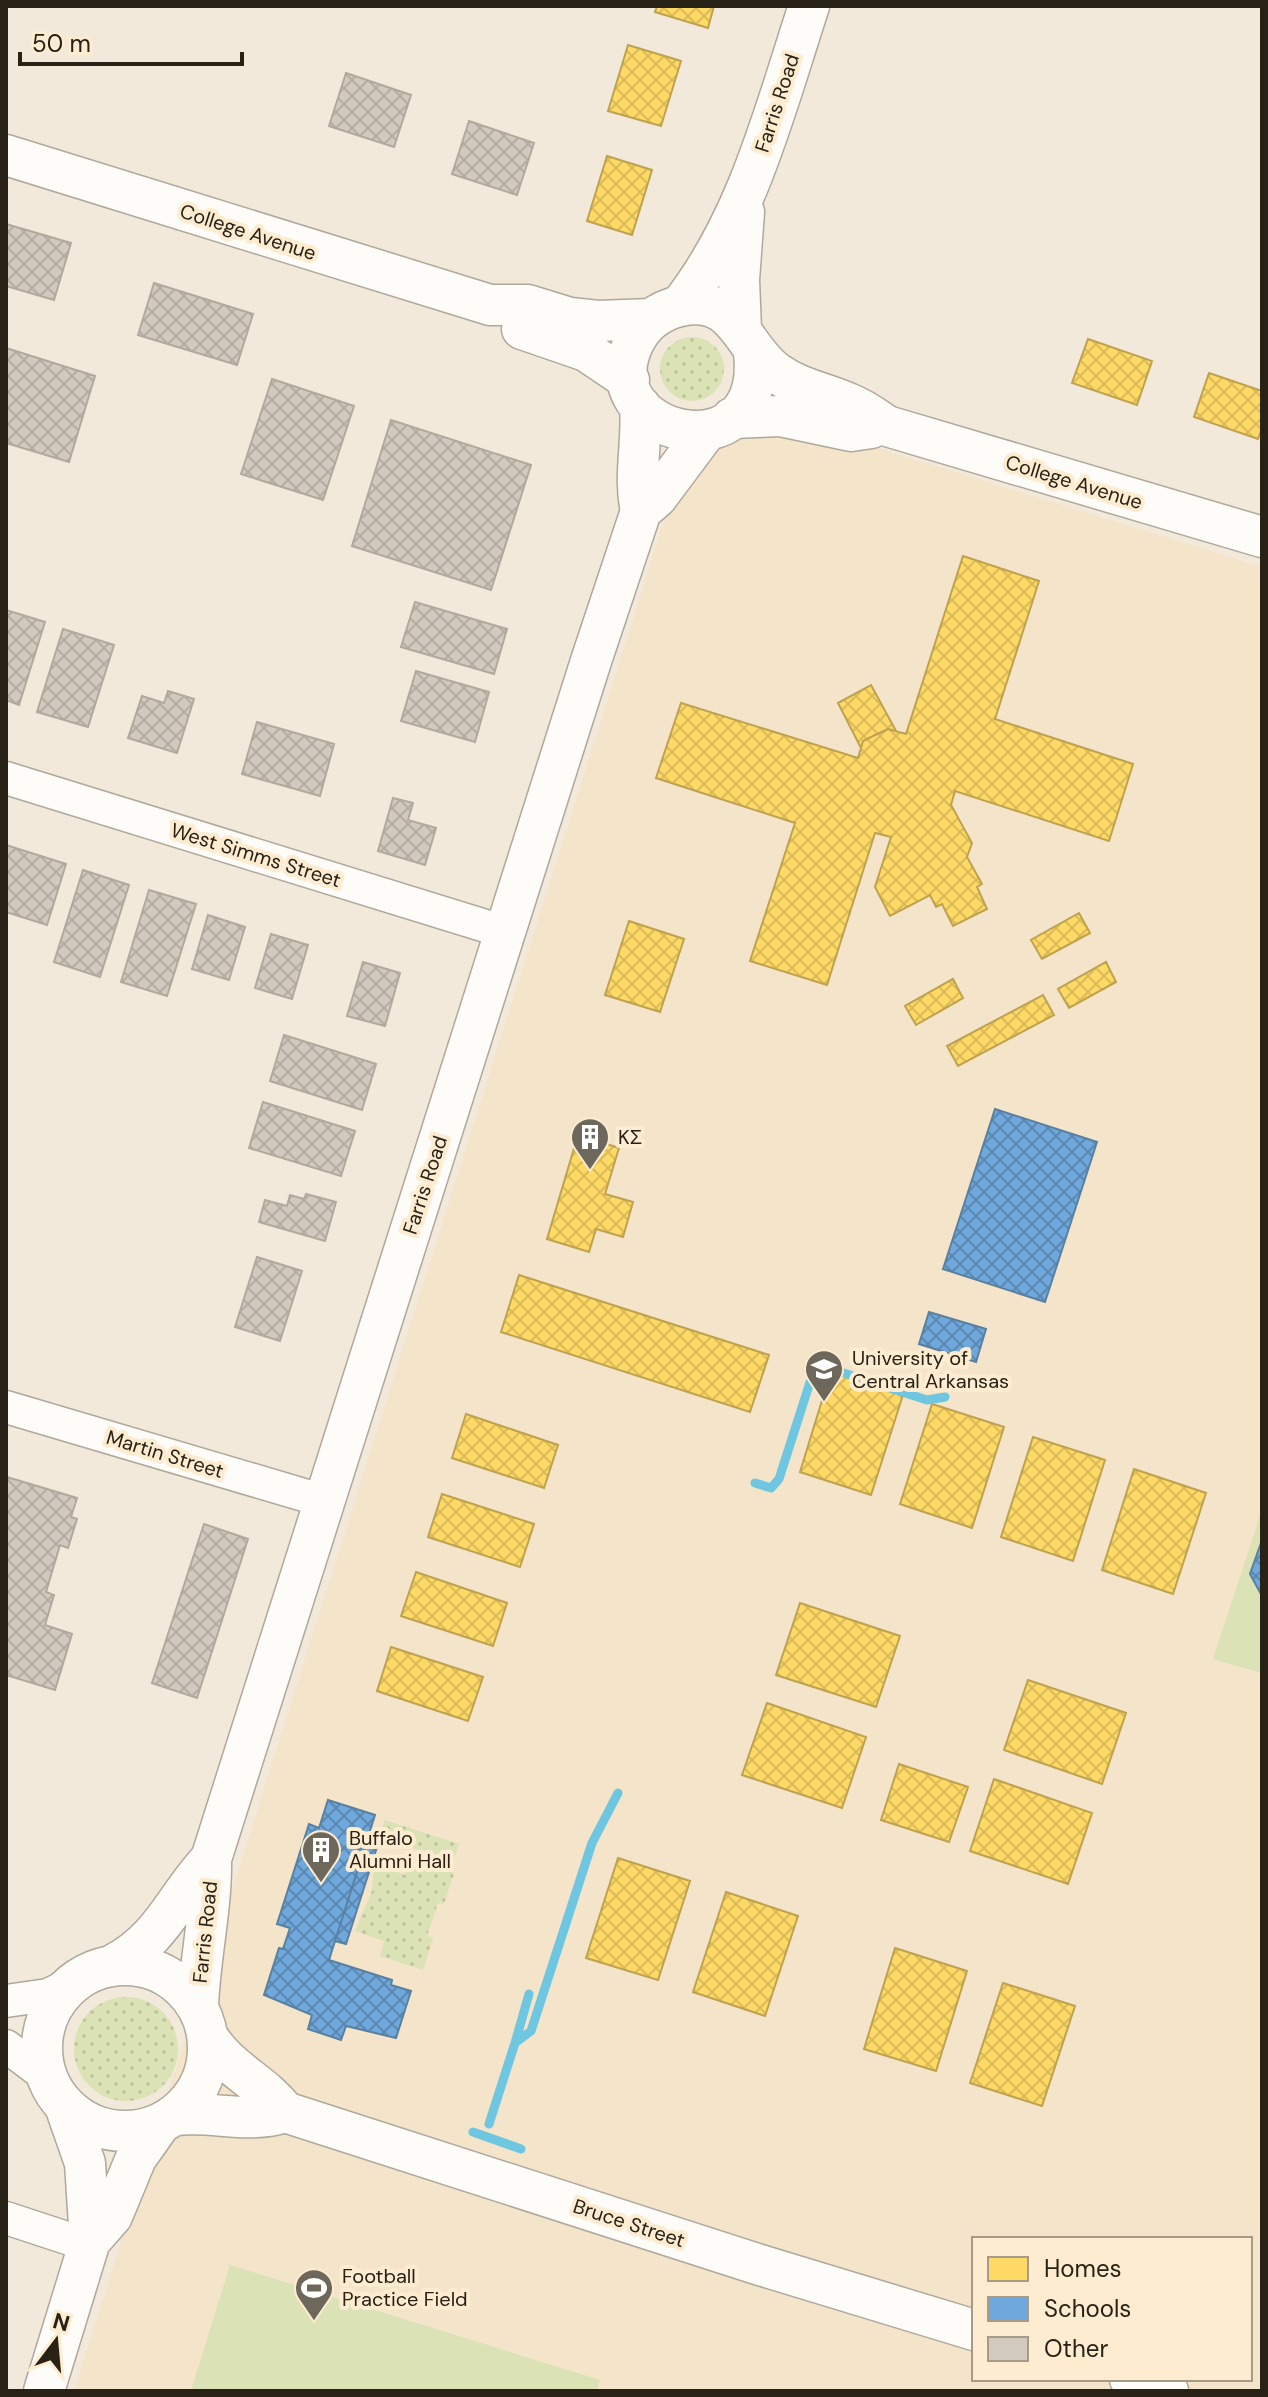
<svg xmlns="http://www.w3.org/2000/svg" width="1268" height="2397" viewBox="0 0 1268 2397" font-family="'DM Sans',sans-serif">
<defs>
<pattern id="grass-dots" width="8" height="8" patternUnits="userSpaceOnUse" patternTransform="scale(2)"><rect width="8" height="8" fill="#dbe2b5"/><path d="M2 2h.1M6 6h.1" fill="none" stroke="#bcc29b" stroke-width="1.8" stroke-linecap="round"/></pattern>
<pattern id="homes-cross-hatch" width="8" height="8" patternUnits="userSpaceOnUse" patternTransform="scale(2)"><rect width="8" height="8" fill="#ffd966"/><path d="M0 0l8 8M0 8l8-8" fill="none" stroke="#dbba58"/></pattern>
<pattern id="schools-cross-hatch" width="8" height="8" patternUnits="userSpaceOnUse" patternTransform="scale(2)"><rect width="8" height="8" fill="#6fa8dc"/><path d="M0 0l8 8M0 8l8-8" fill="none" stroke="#5b88b1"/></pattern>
<pattern id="building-cross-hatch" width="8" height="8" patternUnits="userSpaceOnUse" patternTransform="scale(2)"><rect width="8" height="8" fill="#d2cabe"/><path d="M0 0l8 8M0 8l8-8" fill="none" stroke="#b4ada3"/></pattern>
</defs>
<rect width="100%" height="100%" fill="#f2e9da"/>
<path fill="#f3e4ca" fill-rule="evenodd" d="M753,429L822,431L1262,567V2391H74L669,505L705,453ZM974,2239H1250V2379H974Z"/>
<path fill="url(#grass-dots)" d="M660 369a32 32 0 1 1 64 0a32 32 0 1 1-64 0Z
M385,1820L459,1844L453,1861L379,1838Z
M411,1858L454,1873L444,1904L438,1903L427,1936L433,1938L423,1970L380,1956L384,1941L355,1931L372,1891L375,1864L405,1875Z
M74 2049a52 52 0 1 1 104 0a52 52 0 1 1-104 0Z"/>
<path fill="#dbe2b5" d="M1262,1510V1673L1213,1659Z
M230,2265L600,2380L597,2391H191Z"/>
<path fill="url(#homes-cross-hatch)" stroke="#bea24e" stroke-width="2" d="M657,6H714L708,28L655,12Z
M628,45L681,61L661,126L608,111Z
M607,156L652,170L632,235L587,221Z
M1088,339L1152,361L1137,405L1072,383Z
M1209,373L1262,391V428L1258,439L1194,417Z
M963,556L1039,581L995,719L1133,764L1109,841L955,791L951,805L972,843L967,857L982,884L977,887L987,909L953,926L942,904L936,907L930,895L890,916L875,887L891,837L875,833L827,985L750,961L795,823L656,778L681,703L858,758L863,741L875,735L888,729L906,734Z
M871,685L896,731L888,729L875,735L863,741L861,748L838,703Z
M1079,913L1090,933L1042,959L1031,940Z
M629,921L684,939L660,1012L605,995Z
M1106,962L1116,982L1069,1008L1058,989Z
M953,979L963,998L916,1025L905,1006Z
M1043,995L1054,1015L958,1066L947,1046Z
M578,1135L619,1148L605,1194L633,1202L623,1237L596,1229L589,1252L547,1239Z
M519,1275L769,1355L750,1412L501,1332Z
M831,1371L903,1395L871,1495L800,1472Z
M932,1404L1004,1427L972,1528L900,1504Z
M466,1414L558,1445L544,1488L452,1458Z
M1033,1437L1105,1460L1073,1561L1001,1537Z
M1134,1469L1206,1493L1173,1594L1102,1570Z
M442,1494L534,1524L520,1567L428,1537Z
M416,1572L507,1603L493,1646L401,1616Z
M800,1603L900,1636L876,1707L776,1675Z
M391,1647L483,1677L468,1721L377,1691Z
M1028,1680L1126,1713L1102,1784L1004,1750Z
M767,1703L866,1737L842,1808L742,1775Z
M899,1764L968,1787L949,1842L881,1820Z
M994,1779L1092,1813L1068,1884L970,1851Z
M618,1858L690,1881L658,1980L586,1958Z
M726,1892L798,1916L765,2016L693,1992Z
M895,1948L967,1971L936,2071L864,2049Z
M1003,1983L1075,2006L1042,2106L970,2083Z"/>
<path fill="url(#schools-cross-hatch)" stroke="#5980a1" stroke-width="2" d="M995,1109L1097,1142L1045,1302L943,1269Z
M929,1312L986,1329L976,1362L919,1344Z
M1262,1540V1596L1250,1574Z
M328,1800L375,1815L329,1960L392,1980L391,1985L411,1991L396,2038L346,2026L341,2040L308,2029L312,2015L264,1995L279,1948L283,1949L290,1928L277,1924L309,1824L319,1828Z
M366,1844L377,1847L346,1944L335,1941Z"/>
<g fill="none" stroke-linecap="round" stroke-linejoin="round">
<path stroke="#6ec6e0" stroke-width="9" d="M755,1483L771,1488L779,1479L812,1376L822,1366L927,1400L945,1397
M515,2043L529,1994
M489,2124L515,2043L531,2031L592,1843L618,1793
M473,2132L521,2149"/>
</g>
<path fill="url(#building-cross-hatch)" stroke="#b1a99e" stroke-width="2" d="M346,73L411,95L394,147L329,126Z
M469,121L534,143L517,195L452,174Z
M6,224L71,243L54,300L6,286Z
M154,283L253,314L237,365L138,335Z
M6,348L95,376L69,462L6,443Z
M272,379L354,406L323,500L241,474Z
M391,420L531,465L491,590L352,546Z
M415,602L507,629L494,674L401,647Z
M6,610L45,622L19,705L6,700Z
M63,629L114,645L88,727L37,712Z
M416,671L489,692L475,742L401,721Z
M168,691L194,699L177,753L128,738L142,696L164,703Z
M257,722L334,744L320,796L242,774Z
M393,798L413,803L408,820L436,828L425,865L378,851Z
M6,845L66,864L47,925L6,912Z
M83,870L129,885L100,977L54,962Z
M149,890L196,904L167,996L121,982Z
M208,915L245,927L229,980L192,969Z
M271,934L308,945L292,999L255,988Z
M363,962L400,973L385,1026L347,1016Z
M284,1035L376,1064L362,1110L270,1081Z
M263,1102L355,1131L341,1176L249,1148Z
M306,1194L336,1202L325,1241L259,1222L265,1200L287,1206L290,1195L304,1199Z
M257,1257L302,1271L280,1341L235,1327Z
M7,1477L77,1498L71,1517L77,1519L68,1548L60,1545L46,1592L54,1595L45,1625L72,1634L55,1690L6,1675Z
M204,1524L248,1539L197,1698L152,1683Z"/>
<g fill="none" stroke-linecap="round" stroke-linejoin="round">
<g stroke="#afa89c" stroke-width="35">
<path id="minor" d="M6,778L505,932
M6,1407L324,1501
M6,2001L48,1995L71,1984
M6,2046L47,2077
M6,2218L88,2245"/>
</g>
<g stroke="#afa89c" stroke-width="43">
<path id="tertiary" d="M6,155L490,305H528L570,318L598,321L651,319
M680,306C748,220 775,109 809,6
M522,329L586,351L629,380
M741,329L739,280L744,212
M754,353C768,479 588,435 634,342C643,323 659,311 680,306C737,293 742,349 777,373C799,389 826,393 850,404C863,409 875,418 887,426L1262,537
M640,406C643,441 633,477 641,511
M732,418L780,416L851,431L871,428
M42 2048a83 83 0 1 1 166 0a83 83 0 1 1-166 0Z
M113,1965C164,1938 174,1898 211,1859
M198,2006C200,1956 212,1907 211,1859L591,661L641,511L657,497L707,430
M208,2037C228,2070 262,2082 285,2112L760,2265L974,2330
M176,2115C215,2111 249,2124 285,2112
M90,2241L112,2216L136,2158L160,2124
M1130,2379L1168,2391
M44,2391L90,2241L85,2163L65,2106"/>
</g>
<use href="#minor" stroke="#fdfcf9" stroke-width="32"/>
<use href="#tertiary" stroke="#fdfcf9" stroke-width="40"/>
</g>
<defs>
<g id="building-pin" transform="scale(2)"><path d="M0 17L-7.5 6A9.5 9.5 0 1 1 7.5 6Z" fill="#6e675b" stroke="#fdeccf"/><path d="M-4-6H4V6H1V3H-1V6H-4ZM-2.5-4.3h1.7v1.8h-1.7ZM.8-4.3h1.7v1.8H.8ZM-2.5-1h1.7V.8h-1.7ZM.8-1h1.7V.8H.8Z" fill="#fff"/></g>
<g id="university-pin" transform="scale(2)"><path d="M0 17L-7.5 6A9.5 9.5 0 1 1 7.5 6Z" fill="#6e675b" stroke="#fdeccf"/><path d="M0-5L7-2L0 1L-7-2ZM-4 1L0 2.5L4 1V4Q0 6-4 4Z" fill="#fff"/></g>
<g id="stadium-pin" transform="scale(2)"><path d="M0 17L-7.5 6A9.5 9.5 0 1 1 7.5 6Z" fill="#6e675b" stroke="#fdeccf"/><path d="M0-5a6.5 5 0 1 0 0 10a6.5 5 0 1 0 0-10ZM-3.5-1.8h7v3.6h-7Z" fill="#fff"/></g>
</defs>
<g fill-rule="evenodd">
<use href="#building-pin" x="590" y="1137"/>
<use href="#university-pin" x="824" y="1369"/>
<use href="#building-pin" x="321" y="1850"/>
<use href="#stadium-pin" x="314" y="2288"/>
</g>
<g text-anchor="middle" stroke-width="8" stroke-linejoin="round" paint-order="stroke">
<g font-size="20" fill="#272116" stroke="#fdeccf">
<text transform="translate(777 103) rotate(-72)" y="7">Farris Road</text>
<text transform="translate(248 232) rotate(18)" y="7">College Avenue</text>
<text transform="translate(1074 482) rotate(17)" y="7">College Avenue</text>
<text transform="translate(256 855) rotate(17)" y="7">West Simms Street</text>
<text transform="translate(425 1185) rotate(-72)" y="7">Farris Road</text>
<text transform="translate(165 1454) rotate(17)" y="7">Martin Street</text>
<text transform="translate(205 1932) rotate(-84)" y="7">Farris Road</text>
<text transform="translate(629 2223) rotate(18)" y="7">Bruce Street</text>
</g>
<g font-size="20" fill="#272116" stroke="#fdeccf" text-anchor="start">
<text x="618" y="1144">KΣ</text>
<text x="852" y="1365">University of<tspan x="852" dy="23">Central Arkansas</tspan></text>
<text x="349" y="1845">Buffalo<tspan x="349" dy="23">Alumni Hall</tspan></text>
<text x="342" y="2283">Football<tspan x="342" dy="23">Practice Field</tspan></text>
</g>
</g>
<rect width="1268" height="2397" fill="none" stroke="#272116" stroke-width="16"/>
<rect x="972" y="2237" width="280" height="144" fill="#fdeccf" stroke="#a79b85" stroke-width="2"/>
<rect x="988" y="2257" width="40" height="24" fill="#ffd966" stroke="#a79b85" stroke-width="2"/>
<text x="1044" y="2277" font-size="24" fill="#272116">Homes</text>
<rect x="988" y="2297" width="40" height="24" fill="#6fa8dc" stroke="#a79b85" stroke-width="2"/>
<text x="1044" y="2317" font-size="24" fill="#272116">Schools</text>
<rect x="988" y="2337" width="40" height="24" fill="#d2cabe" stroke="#a79b85" stroke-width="2"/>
<text x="1044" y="2357" font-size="24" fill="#272116">Other</text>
<g transform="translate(56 2341) rotate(16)" stroke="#fdeccf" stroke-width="6" paint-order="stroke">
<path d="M0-6L14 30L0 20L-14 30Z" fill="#272116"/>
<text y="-12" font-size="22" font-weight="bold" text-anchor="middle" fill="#272116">N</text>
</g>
<path d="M20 52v12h222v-12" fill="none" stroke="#272116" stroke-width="4"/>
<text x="32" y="52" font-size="24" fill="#272116" stroke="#fdeccf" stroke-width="6" paint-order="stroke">50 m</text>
</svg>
